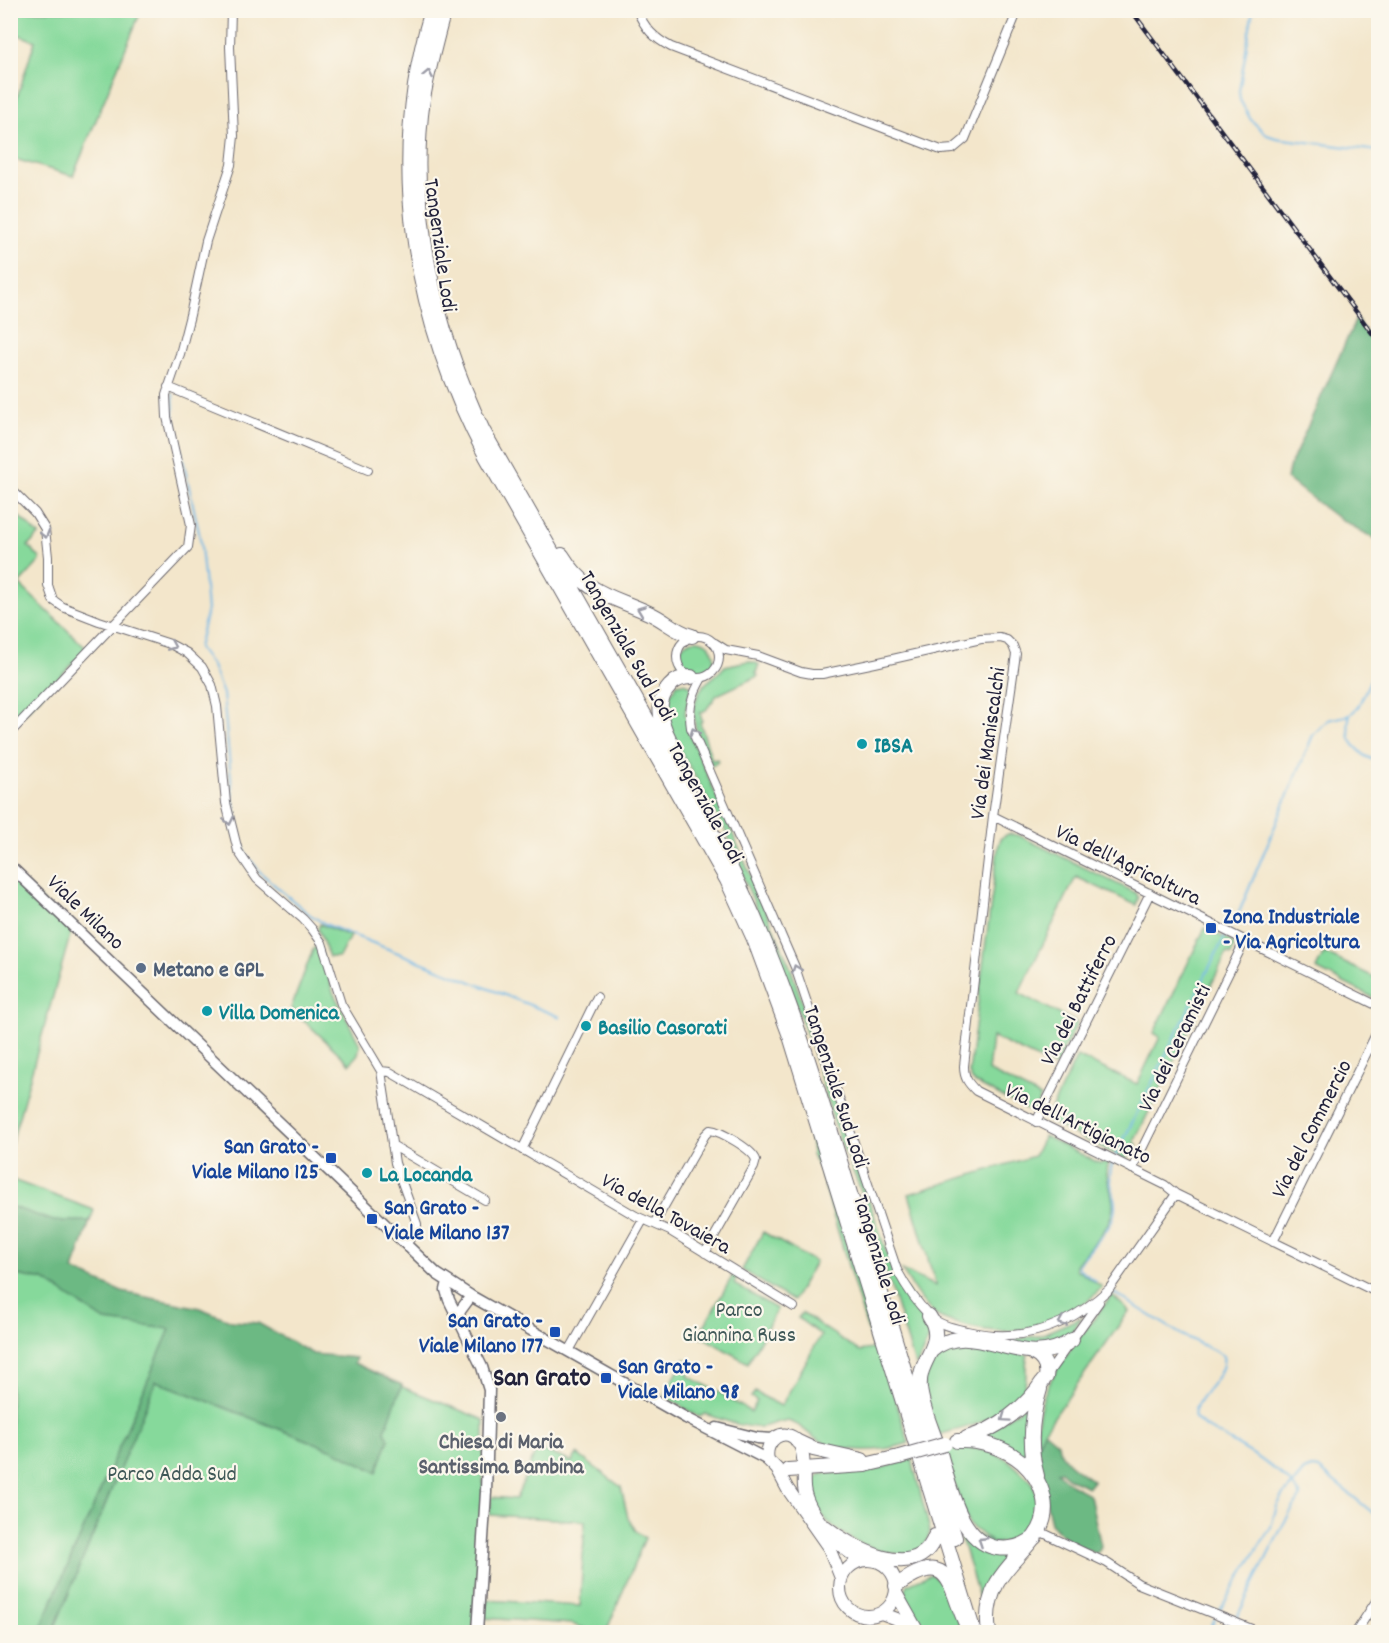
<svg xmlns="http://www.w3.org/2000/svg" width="1389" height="1643" viewBox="0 0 1389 1643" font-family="Dekko,sans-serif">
<rect width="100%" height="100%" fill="#fbf7ec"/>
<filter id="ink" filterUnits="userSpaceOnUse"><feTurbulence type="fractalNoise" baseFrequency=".0167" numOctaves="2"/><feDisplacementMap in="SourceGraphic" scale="12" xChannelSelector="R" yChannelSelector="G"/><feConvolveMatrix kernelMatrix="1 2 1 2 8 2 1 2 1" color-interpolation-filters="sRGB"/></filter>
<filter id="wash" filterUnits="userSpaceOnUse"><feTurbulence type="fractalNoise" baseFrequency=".008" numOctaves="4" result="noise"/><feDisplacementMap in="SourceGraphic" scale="24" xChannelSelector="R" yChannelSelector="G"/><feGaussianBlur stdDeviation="1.35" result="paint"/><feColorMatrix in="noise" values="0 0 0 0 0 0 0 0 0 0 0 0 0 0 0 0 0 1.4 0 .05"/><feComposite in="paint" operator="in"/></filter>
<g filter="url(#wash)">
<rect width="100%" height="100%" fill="#f3e6cb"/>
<path fill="#86d99b" stroke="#547e6b" stroke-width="1.5" d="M13,11H141L73,176L11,158V116L35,41L11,32Z
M10,506L13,509L12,510L39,535L28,546L40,558V561L19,584L85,647V651L10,728Z
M678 658a18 18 0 1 1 36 0a18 18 0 1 1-36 0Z
M748,661L759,664L756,673L758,676L717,695L706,710L700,713L702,721L700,722L712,760L717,759L718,761L713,765L711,764C701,743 688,721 697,697C699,693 701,688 704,685C712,677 717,676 725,666Z
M683,683L692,686L685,712L690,735L791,969L893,1272L927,1319L932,1331L917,1365H915L862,1193L839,1138L810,1043L784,971L742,875L727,833L682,754L666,722L665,703L677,684Z
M1008,834L1018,835L1136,893L1138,898L1136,905L1076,877L1019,993L1077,1023L1055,1067L992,1037L988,1071L1041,1097L1034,1111L1031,1112L977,1084L972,1080L969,1073L998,848L1001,838Z
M11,872L72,929L11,1145Z
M320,924L350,936L339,957H329L318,929Z
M1205,928L1229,940L1234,946L1231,955L1227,953L1134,1142L1137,1144L1133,1154L1127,1158H1123L1048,1121L1047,1118L1077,1056L1137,1084L1160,1037L1154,1033Z
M318,947L321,952L333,992L360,1045L358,1054L350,1064L291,1008L312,952L314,948Z
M1324,953L1378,979V1000L1316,969Z
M810,1132H812L909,1443C883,1452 844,1454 818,1440C807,1434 800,1423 787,1421C777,1420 769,1427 759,1427C742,1428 722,1419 705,1414L699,1417L664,1396L685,1359L694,1364L688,1376L730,1398L729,1399L751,1412L757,1401L751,1397L755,1392L781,1406L821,1335L798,1318L802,1313L859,1351L873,1349L820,1171L812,1155Z
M1044,1136L1099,1163L1109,1162C1103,1176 1113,1190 1113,1205C1113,1228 1088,1248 1076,1265V1269L1102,1287C1066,1327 1013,1340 962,1325C952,1322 939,1319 932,1312C921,1301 910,1284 902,1270L936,1286L909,1194L1034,1156Z
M10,1179L94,1210L72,1270L123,1293L314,1355L352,1363L400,1386L484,1420L483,1508L473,1632H11Z
M763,1232L815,1262L793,1301L742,1270Z
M733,1275L737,1277L734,1284L777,1309L748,1363L699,1335Z
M1112,1295L1129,1311L1044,1431L1036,1449C1037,1429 1038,1408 1046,1390C1059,1360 1092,1323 1112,1295Z
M1082,1317L1067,1338L1041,1348L1005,1340L1038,1336Z
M962,1343L1028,1355C1024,1366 1028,1378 1024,1388C1021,1395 1014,1400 1008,1405C982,1426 969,1426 938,1435C930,1409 910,1371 939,1351C945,1347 955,1345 962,1343Z
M1031,1402L1030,1462L979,1437Z
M967,1447L988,1451L1007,1459L1032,1482L1038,1499V1517L1031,1531L1018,1542L993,1543L969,1525L942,1451Z
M537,1448L572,1462L577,1454L621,1487L628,1518L636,1531L645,1538L606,1632H594L572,1624L482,1618L487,1600L580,1606L585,1521L490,1515L491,1497L516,1499Z
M912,1459L930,1531C921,1575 857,1545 836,1529C824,1520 817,1508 810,1495L814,1479L820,1474L878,1469Z
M956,1521L963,1530L1012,1551L985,1606L981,1605Z
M931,1574L947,1584L962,1632H925C916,1618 899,1600 908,1584Z"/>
<path fill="#6cb983" stroke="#476e5f" stroke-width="1.5" d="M1356,319L1378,350V541L1332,514L1287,479L1289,468Z
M10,1206L54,1221H90L73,1270L122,1292L200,1308L232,1321L258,1323L313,1354L356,1358L354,1363L402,1385L385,1431L389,1439L377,1472L333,1450L156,1381L53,1632H39L170,1329L105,1321L44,1280L11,1274Z
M1044,1431L1058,1443C1059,1461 1080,1471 1093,1481L1088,1487L1070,1479L1061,1471L1057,1472L1072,1485L1087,1493L1090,1496L1101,1546L1099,1551L1095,1554L1067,1540L1051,1523L1038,1467L1036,1449Z"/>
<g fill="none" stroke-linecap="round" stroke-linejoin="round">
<path stroke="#6eb7e6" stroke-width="2" d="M1253,10L1239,91L1240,100L1251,120L1267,135L1276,138L1378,151
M173,394L174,419L200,537L204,576L207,610L198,648L212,666L223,694L233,800L240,838L246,854L261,873L279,889L309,914L325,924L560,1017
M1378,663L1358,707L1350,715L1348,723L1350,739L1354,745L1365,756L1378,762
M1229,929L1240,910L1313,735L1328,720L1350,715
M1115,1157L1226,934
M1096,1281L1080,1270L1078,1266C1088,1248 1109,1234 1114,1214C1119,1196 1104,1182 1113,1162
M1114,1293L1182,1335L1217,1352L1223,1356C1228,1379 1189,1399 1195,1418L1204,1426C1233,1443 1283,1468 1301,1496L1284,1523L1236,1619
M1218,1613L1271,1527L1277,1506L1283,1496L1304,1471L1312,1468L1319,1469L1378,1517
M1209,1632L1215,1619
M1230,1632L1234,1624"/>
</g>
</g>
<g filter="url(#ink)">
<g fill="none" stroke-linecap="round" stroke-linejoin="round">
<g stroke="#6b676d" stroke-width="10">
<path id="minor" d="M637,10C645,29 654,38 671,47L941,150L953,149L965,139L1018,10
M168,387L368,470
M10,488L35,513L45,529L48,557V585L53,600L63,607L99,621L170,644L187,653L202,667L212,685L217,706L226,803L238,851L257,879L303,919L312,929L322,943L341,1004L381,1071L395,1163L417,1224V1230L406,1244
M677 657a21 21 0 1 1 42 0a21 21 0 1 1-42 0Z
M715,643L726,650L758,656L801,672L812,674H822L875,663L981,639L1000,638L1007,640L1013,646L1016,654L993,816L964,1066C964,1078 968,1083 976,1091L1165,1185L1176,1194L1378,1293
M702,678C692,695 688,708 691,728L795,967L897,1270C905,1285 917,1303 929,1315C938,1325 954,1328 967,1331C1022,1344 1069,1327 1110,1288
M10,733L188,547L191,525L167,417L166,395L180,354L190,315L206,241L231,165L234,136L230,47L231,10
M993,816L1378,1006
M381,1071L390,1072L636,1216L670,1231L794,1307
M1036,1122L1150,893
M392,1145L485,1200
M522,1150L597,997
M1132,1169L1245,940
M654,1224L705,1135L710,1130C721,1131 753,1150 756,1160L754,1167L705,1253
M1273,1242L1378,1030
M1107,1292L1176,1194
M569,1351L643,1220
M1047,1375L1099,1302
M1039,1531L1107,1563L1139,1584L1259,1632
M1356,1632L1378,1598"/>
</g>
<g stroke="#6b676d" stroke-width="13">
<path id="tertiary" d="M10,866L437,1274L471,1296L686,1418L768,1460
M448,1282L446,1290L449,1300L482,1367L489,1390L486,1492L477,1632
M458,1321L460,1311L471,1296
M717,1428L757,1438L773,1439"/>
</g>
<g stroke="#6b676d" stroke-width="14">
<path id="secondary" d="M840 1588a28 28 0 1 1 56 0a28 28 0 1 1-56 0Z
M841,1578L829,1548L787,1488L777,1469L768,1460C763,1440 785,1425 798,1442C806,1452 803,1475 804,1487C806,1511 841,1552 863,1560
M896,1593L918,1632
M881,1613L897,1619L911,1632"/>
</g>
<g stroke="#6b676d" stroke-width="16">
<path id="primary" d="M929,1316C948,1345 917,1358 920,1388C922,1409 933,1431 939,1450C949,1482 958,1541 997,1548C1011,1550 1024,1546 1035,1537
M931,1351C973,1314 1023,1376 1072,1340
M1033,1353C1043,1358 1048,1366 1046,1377
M967,1438C997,1429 1026,1408 1043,1381
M957,1441C980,1440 1004,1447 1022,1462C1043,1481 1054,1511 1035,1536C1023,1553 1007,1565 997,1583C989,1599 986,1615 989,1632
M798,1442L813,1449L862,1460
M788,1470L865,1465L899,1457
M1037,1476C1029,1448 1031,1417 1040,1389
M896,1586C954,1544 948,1591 969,1630"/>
</g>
<g stroke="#6b676d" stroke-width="16">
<path id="trunk" d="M432,10C386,162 413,318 486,456L727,880L754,939L790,1036L974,1632
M444,10C436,40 428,69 423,99C407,211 435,330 483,431L718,844C775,948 809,1060 844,1174C882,1295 919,1417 955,1538
M562,555C586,595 613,596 651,614C666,621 676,632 692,636
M674,748C663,729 652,704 670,686C676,679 683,677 691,677
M825,1527C851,1548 918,1585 935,1536"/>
</g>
<use href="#minor" stroke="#fff" stroke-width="8"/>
<use href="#tertiary" stroke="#fff" stroke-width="10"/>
<use href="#secondary" stroke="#fff" stroke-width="12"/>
<use href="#primary" stroke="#fff" stroke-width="14"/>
<use href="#trunk" stroke="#fff" stroke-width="14"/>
<g stroke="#22223b" stroke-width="4.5">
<path id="rail" d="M1131,10L1378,341"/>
</g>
<use href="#rail" stroke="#fbf7ec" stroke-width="2" stroke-dasharray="7" stroke-linecap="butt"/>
<g stroke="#6b676d" stroke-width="16" stroke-linecap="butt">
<path id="primary-bridge" d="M899,1457L945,1444"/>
</g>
<use href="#primary-bridge" stroke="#fff" stroke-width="14"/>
</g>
<defs><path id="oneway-chevron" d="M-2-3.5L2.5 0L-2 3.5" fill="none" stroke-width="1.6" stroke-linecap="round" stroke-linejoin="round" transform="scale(1.5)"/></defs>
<g stroke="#9c9ca7">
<use href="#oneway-chevron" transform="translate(428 74) rotate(-79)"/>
<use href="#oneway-chevron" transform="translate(45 534) rotate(74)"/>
<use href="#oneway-chevron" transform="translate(641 610) rotate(-159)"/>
<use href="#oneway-chevron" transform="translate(172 646) rotate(23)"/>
<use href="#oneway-chevron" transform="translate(694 732) rotate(-110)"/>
<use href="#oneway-chevron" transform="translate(229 821) rotate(78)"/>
<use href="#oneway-chevron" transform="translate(796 969) rotate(-111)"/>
<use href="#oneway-chevron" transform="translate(1062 1322) rotate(157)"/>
<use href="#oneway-chevron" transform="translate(1005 1418) rotate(145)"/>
<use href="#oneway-chevron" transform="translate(982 1541) rotate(-147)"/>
</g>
</g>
<g fill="#0f9aa8" stroke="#fbf7ec" stroke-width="2">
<circle cx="862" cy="744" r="6"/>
<circle cx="207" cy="1011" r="6"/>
<circle cx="586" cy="1026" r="6"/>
<circle cx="367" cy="1173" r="6"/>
</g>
<g fill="#1a4fb4" stroke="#fbf7ec" stroke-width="2">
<rect x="1205" y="922" width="12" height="12" rx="3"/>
<rect x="325" y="1152" width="12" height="12" rx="3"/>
<rect x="366" y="1213" width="12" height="12" rx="3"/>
<rect x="549" y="1326" width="12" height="12" rx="3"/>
<rect x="600" y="1372" width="12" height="12" rx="3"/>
</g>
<circle fill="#5c6f8a" stroke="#fbf7ec" stroke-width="2" cx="141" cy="968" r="6"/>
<circle fill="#6b7280" stroke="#fbf7ec" stroke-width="2" cx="501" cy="1417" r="6"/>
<g text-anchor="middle" stroke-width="4.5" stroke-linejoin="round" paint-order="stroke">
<g font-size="22" fill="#22223b" stroke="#fbf7ec">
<text transform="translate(442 245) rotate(82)" y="8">Tangenziale Lodi</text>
<text transform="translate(629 645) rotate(60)" y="8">Tangenziale Sud Lodi</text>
<text transform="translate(986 743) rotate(-82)" y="8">Via dei Maniscalchi</text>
<text transform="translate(707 802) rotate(61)" y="8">Tangenziale Lodi</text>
<text transform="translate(1129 863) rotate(26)" y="8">Via dell'Agricoltura</text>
<text transform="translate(87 911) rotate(44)" y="8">Viale Milano</text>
<text transform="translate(1077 999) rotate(-63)" y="8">Via dei Battiferro</text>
<text transform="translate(1173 1047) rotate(-64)" y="8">Via dei Ceramisti</text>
<text transform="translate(838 1086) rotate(72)" y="8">Tangenziale Sud Lodi</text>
<text transform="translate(1079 1122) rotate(26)" y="8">Via dell'Artigianato</text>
<text transform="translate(1310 1128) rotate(-63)" y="8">Via del Commercio</text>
<text transform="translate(667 1212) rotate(29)" y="8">Via della Tovaiera</text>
<text transform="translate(881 1259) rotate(73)" y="8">Tangenziale Lodi</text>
</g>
<g font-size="22" font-weight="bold" fill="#0d838f" stroke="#fbf7ec" text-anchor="start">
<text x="874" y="752">IBSA</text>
<text x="219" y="1019">Villa Domenica</text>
<text x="598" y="1034">Basilio Casorati</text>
<text x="379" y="1181">La Locanda</text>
</g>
<g font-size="22" font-weight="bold" fill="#164399" stroke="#fbf7ec" text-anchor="start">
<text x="1223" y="923">Zona Industriale<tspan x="1223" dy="25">- Via Agricoltura</tspan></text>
<text x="319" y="1153" text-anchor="end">San Grato -<tspan x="319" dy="25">Viale Milano 125</tspan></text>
<text x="384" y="1214">San Grato -<tspan x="384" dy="25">Viale Milano 137</tspan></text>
<text x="543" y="1327" text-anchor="end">San Grato -<tspan x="543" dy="25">Viale Milano 177</tspan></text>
<text x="618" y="1373">San Grato -<tspan x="618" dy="25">Viale Milano 98</tspan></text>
</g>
<g font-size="22" font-weight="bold" fill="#4e5e75" stroke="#fbf7ec" text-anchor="start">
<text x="153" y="976">Metano e GPL</text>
</g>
<g font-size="22" fill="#405958" stroke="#fbf7ec">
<text x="739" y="1316">Parco<tspan x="739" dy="25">Giannina Russ</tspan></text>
<text x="172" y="1480">Parco Adda Sud</text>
</g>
<g font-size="22" font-weight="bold" fill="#5b616d" stroke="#fbf7ec">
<text x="501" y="1448">Chiesa di Maria<tspan x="501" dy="25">Santissima Bambina</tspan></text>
</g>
<g font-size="26" font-weight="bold" fill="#22223b" stroke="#fbf7ec">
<text x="542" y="1385">San Grato</text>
</g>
</g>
<rect width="1389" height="1643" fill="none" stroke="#fbf7ec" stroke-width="36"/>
</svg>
